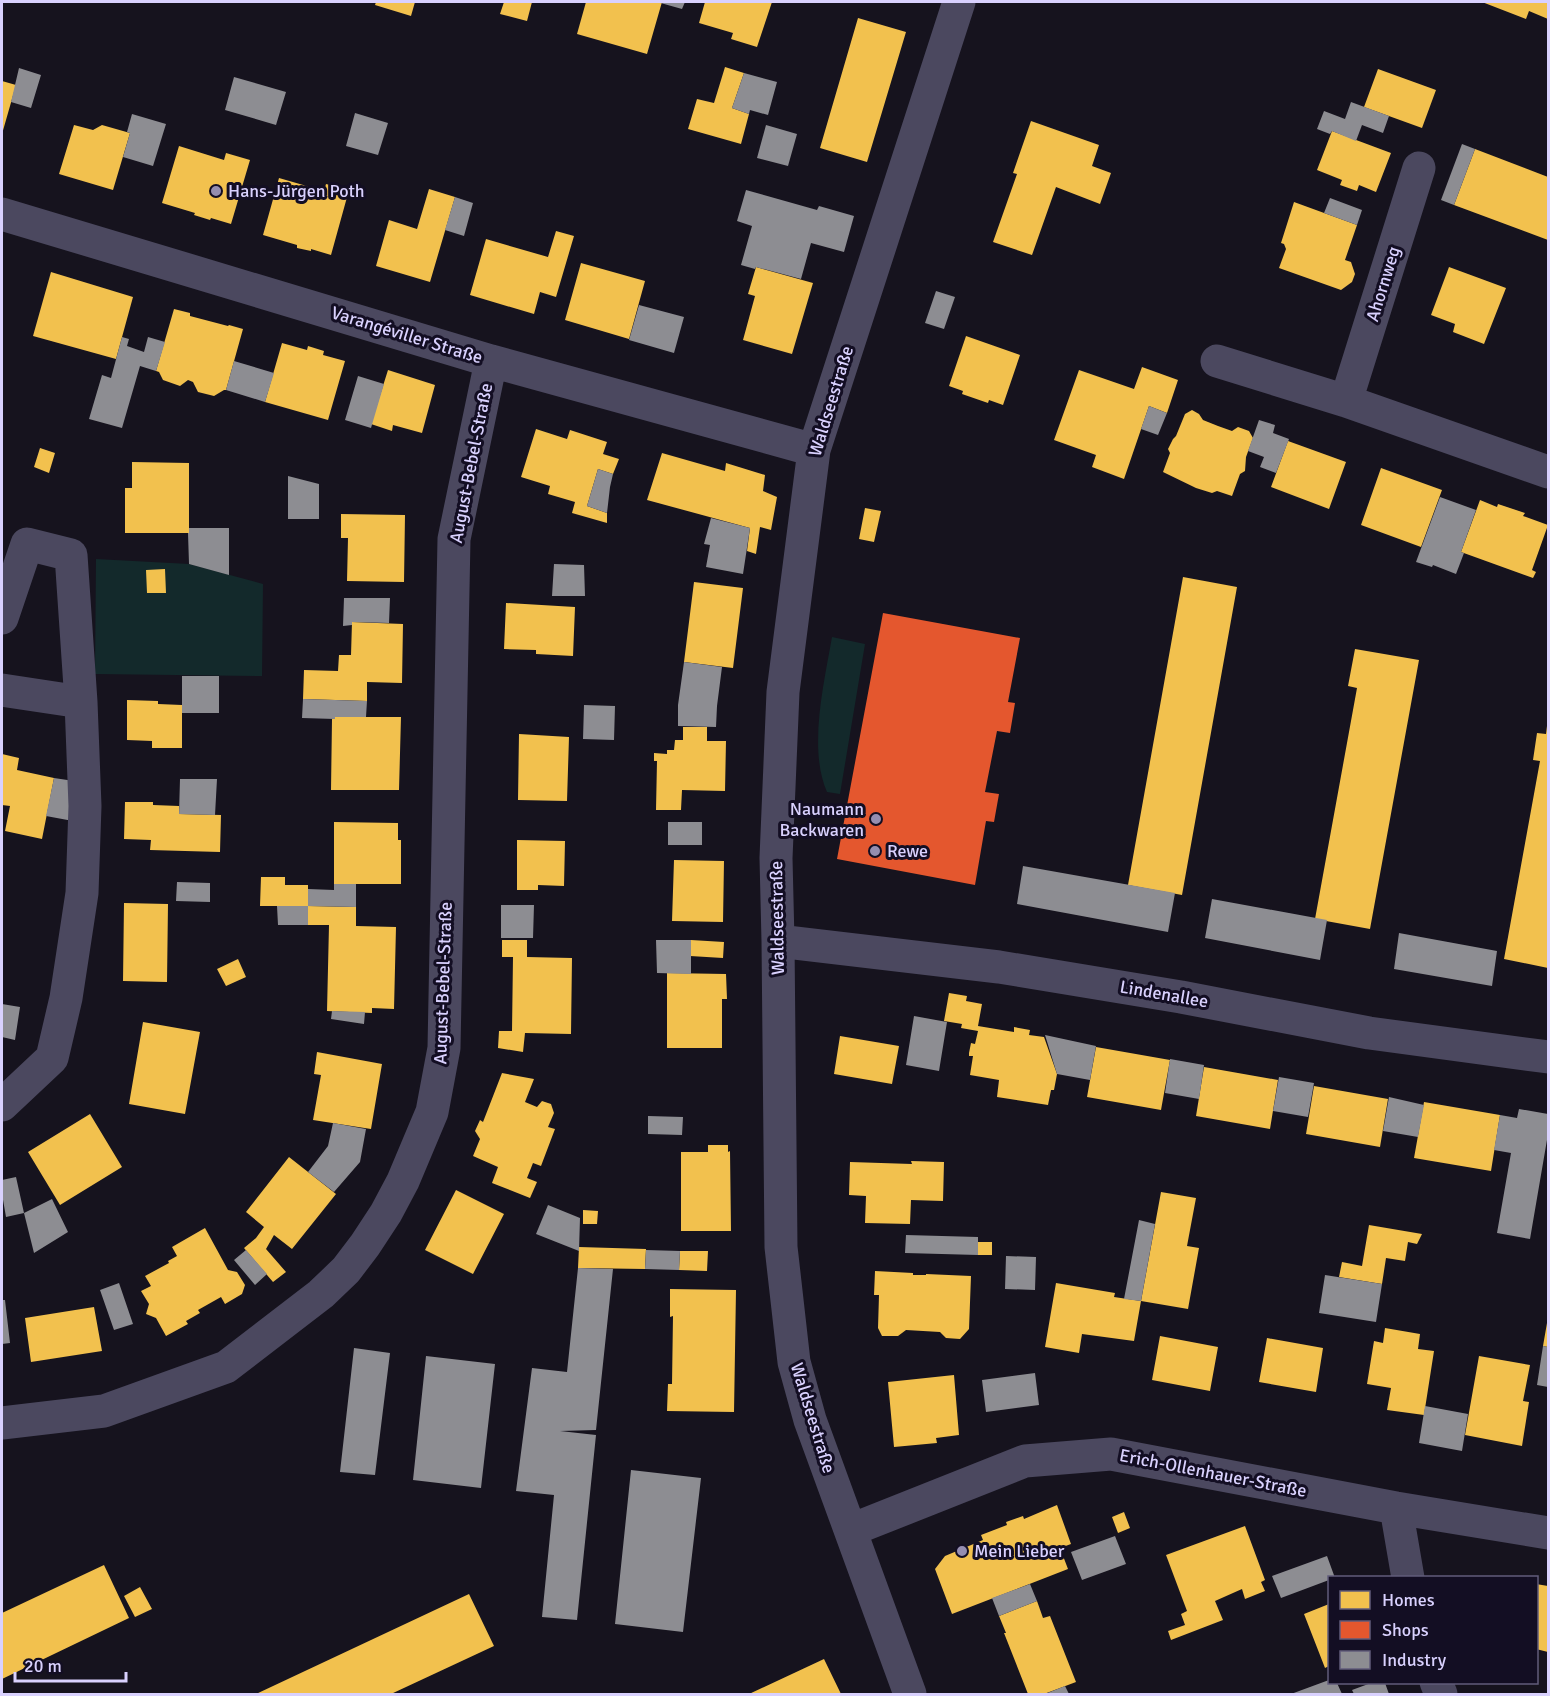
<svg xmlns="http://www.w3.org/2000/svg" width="1550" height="1696" viewBox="0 0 1550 1696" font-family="Signika,sans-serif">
<rect width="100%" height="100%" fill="#16131e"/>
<path fill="#13292b" d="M96,559L189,564L263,584L262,676L95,674Z
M832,637L865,644L840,794L827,792C808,749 824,683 832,637Z"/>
<path fill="#f2c14e" d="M376,2H415L411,16L375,5Z
M504,2H532L527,21L500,14Z
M586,2H662L647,54L577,34Z
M705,2H772L757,47L731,39L733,33L699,23Z
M1482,2H1548V19L1529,11L1526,19Z
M858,18L906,32L867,162L820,148Z
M725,67L744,73L732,108L749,114L741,144L688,129L697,99L714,103Z
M1378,69L1436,90L1422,128L1364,107Z
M2,81L16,85L2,134Z
M1031,121L1099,145L1092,166L1111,173L1100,204L1056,187L1032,255L993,242L1017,174L1013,173Z
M74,125L93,130L102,125L130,133L113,190L59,174Z
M1332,131L1391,153L1376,192L1359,185L1357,191L1340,185L1342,180L1317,170Z
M179,146L224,160L226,153L250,160L231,224L211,218L210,220L194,215L195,213L162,203Z
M1475,149L1548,177V240L1454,205Z
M279,178L324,191L326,184L349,190L331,255L311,249V251L297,248V245L263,235Z
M429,189L455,197L430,282L376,266L389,220L417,229Z
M1294,202L1357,225L1345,260L1351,262L1355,274L1352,282L1341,290L1279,268L1286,249L1284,244L1281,243Z
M556,231L574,236L556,297L540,292L534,314L470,295L486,239L548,257Z
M581,263L645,281L629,339L565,320Z
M756,267L813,283L792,354L743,340L755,296L748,294Z
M1449,267L1506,288L1484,344L1453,332L1455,324L1431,315Z
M51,272L133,297L116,359L33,336Z
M174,309L190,313V316L228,326L229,325L243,329L226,390H224L214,396L198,392L193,382L188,380L180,386L163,380L159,372L156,371Z
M966,336L1020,355L1003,405L989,400L988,403L962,394L963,391L949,386Z
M282,343L307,350L308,346L324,351L323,355L345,361L328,420L265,402Z
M1142,367L1178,380L1167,413L1149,406L1124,479L1092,467L1096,455L1054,440L1079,370L1134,389Z
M388,370L435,385L422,433L393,425L392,431L371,424Z
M1192,410L1199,414L1203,420L1218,426L1232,431L1238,427L1249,431L1253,438L1246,457L1245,471L1240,474L1232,496L1217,491L1212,493L1196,488L1163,472L1170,453L1168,449L1173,439L1176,436L1185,414Z
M536,429L567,439L570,430L607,442L603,454L619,459L613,474L598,469L587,506L607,513V523L572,513L575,502L548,494L550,486L521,477Z
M1288,441L1346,462L1329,509L1271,487Z
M40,448L55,453L49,473L34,467Z
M662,453L725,471L726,463L765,475L763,491L777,497L771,530L760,527L756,554L747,551L750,528L647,500Z
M132,462L189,463V533H125V488H132Z
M1381,468L1442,490L1421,547L1361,525Z
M1480,500L1497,507L1498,504L1525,513L1523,516L1548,525L1532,570L1536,572L1533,578L1461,552Z
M865,508L881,511L874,542L859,539Z
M341,514L405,515L404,582L347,581L348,538H341Z
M165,569L166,593H147L146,570Z
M1183,577L1237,587L1182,895L1128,885Z
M694,582L743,588L733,668L684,662Z
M506,603L575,607L573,656L536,654V650L504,649Z
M352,622L403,624L402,683L367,682V701L303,699L304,670L338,671L339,655H351Z
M1355,649L1419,660L1370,929L1315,919L1357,688L1348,686Z
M127,700L158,701V704L182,705V748H152V741L127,740Z
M335,717H401L399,790H331L332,719H335Z
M1547,726H1548V968L1504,959L1540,761L1533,760L1537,733L1546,734Z
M683,727H707V741H726L725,791L682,790L681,810H656L657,761H654V753L667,754V750H674L675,740H683Z
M519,734L569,737L567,801L518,800Z
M2,754L19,758L17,770L54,778L42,839L5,831L10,806L2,805Z
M125,802H153V805L179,806V814L221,815L220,852L150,850L151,840L124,839Z
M334,822L398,823V840H401V884H334Z
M517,840L565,841L564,886L538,885V890H517Z
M674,860L724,861L723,922L672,921Z
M261,877H285V885H308V906H260Z
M124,903L168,904L167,982L123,981Z
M308,906L356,907V926L396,927L394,1009L372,1008V1013L327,1011L329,925H308Z
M502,940H527V957L572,958L571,1034L525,1033L523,1052L498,1048L499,1031H512L513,957H502Z
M691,940L724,942L723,958L690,956Z
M238,959L246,977L226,986L217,969Z
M667,973L726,974L727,999H722V1048H667Z
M949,993L967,996L966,1001L982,1004L978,1026L1014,1032V1027L1030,1030L1029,1035L1044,1037L1057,1074L1054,1090H1051L1048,1105L997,1097L999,1080L970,1075L973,1056H969V1053L971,1043L975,1044L978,1031L961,1028L962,1024L944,1021Z
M143,1022L200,1032L185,1114L129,1104Z
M840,1036L899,1046L892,1084L834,1074Z
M1096,1047L1170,1060L1161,1110L1087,1097Z
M317,1052L382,1064L371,1129L313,1120L321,1075L314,1074Z
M1204,1067L1278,1080L1270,1129L1196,1116Z
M502,1073L534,1079L525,1102L537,1107L542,1101L551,1104L554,1113L548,1127L555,1129L541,1166L533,1163L527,1178L537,1182L530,1198L492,1183L498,1167L473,1156L480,1139L475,1131L480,1120L483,1122Z
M1314,1086L1388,1099L1380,1147L1306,1134Z
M1424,1102L1500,1115L1491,1171L1414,1158Z
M90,1114L122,1167L60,1205L28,1152Z
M708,1145H728V1152L730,1151L731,1231H681V1152H708Z
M289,1157L336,1194L292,1249L274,1235L266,1249L286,1272L273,1282L244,1248L256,1238L264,1227L246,1212Z
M911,1161L944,1162L943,1201L911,1200L910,1224L865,1223L866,1196L849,1195L850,1162L912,1164Z
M456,1190L504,1214L473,1274L425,1250Z
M1161,1192L1196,1198L1187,1246L1199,1248L1188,1309L1141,1301Z
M583,1210L598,1211L597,1224H583Z
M1369,1225L1422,1234L1417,1244L1408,1242L1405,1261L1386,1258L1382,1284L1339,1277L1342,1262L1362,1266Z
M205,1228L228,1270L237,1272L245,1285L242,1294L225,1304L221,1297L198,1310L200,1313L186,1321L188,1324L166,1336L156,1318L146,1314L149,1304L141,1291L151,1286L145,1276L169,1263L168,1261L177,1256L172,1247Z
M978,1242H992V1255H978Z
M579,1247L646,1249L645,1269L578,1268Z
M680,1251H708L707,1271L679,1270Z
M875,1271L913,1273V1275H926V1274L971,1276L969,1329L960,1339L946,1338L940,1332L906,1330L898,1336H882L878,1328L879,1295H874Z
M1056,1283L1115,1293L1114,1297L1141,1301L1134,1341L1082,1334L1079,1353L1045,1347Z
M670,1289L736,1290L734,1412L667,1411L668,1384H672L673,1316L670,1317Z
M94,1307L102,1351L31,1362L25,1318Z
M1547,1323H1548V1347L1543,1346Z
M1385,1328L1420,1334L1418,1349L1434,1351L1424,1415L1387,1410L1391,1388L1367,1384L1374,1341L1383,1343Z
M1160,1336L1218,1347L1210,1391L1152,1380Z
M1267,1338L1323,1348L1316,1392L1259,1382Z
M1479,1356L1530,1365L1523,1401L1529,1402L1522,1446L1465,1435Z
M954,1375L959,1435L936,1438L937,1443L894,1447L888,1382Z
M1057,1505L1071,1544L1060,1548L1068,1569L952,1614L935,1569L945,1556L983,1540L981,1535L1007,1525L1006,1522L1023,1516L1024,1519Z
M1124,1512L1130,1528L1118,1533L1112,1517Z
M1245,1526L1265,1580L1261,1582L1265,1591L1245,1599L1242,1589L1215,1601L1223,1620L1171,1640L1168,1631L1185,1625L1181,1614L1187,1611L1166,1555Z
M104,1565L129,1618L2,1679V1613Z
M1536,1584L1548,1586V1652L1536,1649Z
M140,1587L152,1609L135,1617L124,1596Z
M469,1594L494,1646L391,1694H256Z
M1037,1601L1043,1618L1050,1616L1076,1682L1044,1694H1028L1004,1633H1006L999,1616Z
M1329,1604V1666L1325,1668L1304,1614Z
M824,1659L841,1694H749Z"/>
<path fill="#e4572e" d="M883,613L1020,638L1008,702L1015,703L1010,733L997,731L985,792L999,794L994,822L986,821L975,885L837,859Z"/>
<path fill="#8d8d92" d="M657,2H685L682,9Z
M19,68L41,75L31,108L11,102Z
M744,73L777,82L768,115L750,110L749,114L732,108Z
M234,77L286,92L276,125L225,110Z
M1351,102L1389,116L1383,133L1362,125L1356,141L1332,131L1330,134L1317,129L1324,111L1345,119Z
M355,113L388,123L378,155L346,146Z
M132,114L166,124L153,166L123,157L130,133L127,132Z
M766,125L797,134L788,166L757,158Z
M1462,144L1475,149L1454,205L1441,200Z
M746,190L817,210L819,206L854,216L844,252L811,243L801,279L756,267L755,269L741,265L752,226L737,221Z
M455,197L473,203L464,236L445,230Z
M1330,198L1362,210L1357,225L1324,213Z
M936,291L955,297L944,329L925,323Z
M639,305L684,317L674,353L629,340Z
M122,337L129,339L127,346L144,352L148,337L165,342L156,371L140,366L122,428L89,419L102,375L111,378Z
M234,361L274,373L265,402L226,390Z
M358,376L384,384L371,428L345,420Z
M1149,406L1167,413L1158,435L1141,429Z
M1259,420L1275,425L1273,433L1289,439L1276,473L1260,467L1264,457L1248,451Z
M598,469L613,474L610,487L607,513L587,506Z
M288,476L319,484V519H288Z
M1440,497L1476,510L1461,552L1464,553L1456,574L1433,565L1432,567L1416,562Z
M711,518L750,528L743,574L706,567L710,545L704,544Z
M189,528H229V575L189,564L188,533H189Z
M554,564L584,565L585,596H552Z
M344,598H390L389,623L352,622V625L343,626Z
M684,662L722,667L717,706L716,727L678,726V705Z
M182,676H219V713H182Z
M303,699L367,701L366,717H335V719L302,718Z
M584,705L615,706L614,740L583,739Z
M54,778L74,781L73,821L46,816Z
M180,779H217L215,815L179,814Z
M668,822H702V845H668Z
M1023,866L1175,893L1168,932L1017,904Z
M177,882L210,883V902L176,901Z
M334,884H356V907L308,906V889L334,890Z
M1212,899L1327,920L1320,960L1205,938Z
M501,905H534L533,938H501Z
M277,906H308V925H278Z
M1399,933L1497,951L1492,986L1394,969Z
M656,940H691V974L657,973Z
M2,1004L20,1007L15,1040L2,1037Z
M332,1011L365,1012L364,1024L331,1019Z
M914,1016L947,1022L939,1071L906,1065Z
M1045,1035L1096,1046L1090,1080L1057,1074Z
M1170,1059L1204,1065L1199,1099L1165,1093Z
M1279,1077L1314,1083L1308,1117L1273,1111Z
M1389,1097L1424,1105L1418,1137L1383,1131Z
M1519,1109L1548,1114V1134L1530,1239L1497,1233L1511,1153L1494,1150L1500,1115L1517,1118Z
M648,1116L683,1117L682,1135L648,1134Z
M333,1123L366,1129L360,1162L334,1192L308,1172L328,1146Z
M16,1177L24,1213L6,1217L2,1194V1180Z
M52,1199L68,1232L34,1253L24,1213Z
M548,1205L580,1218L579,1251L536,1234Z
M1139,1220L1155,1224L1141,1301L1124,1299Z
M906,1235L978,1237V1255L905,1253Z
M246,1250L267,1274L255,1285L234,1260Z
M646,1250L680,1251L679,1270L645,1269Z
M1006,1256L1036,1257L1035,1290L1005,1289Z
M578,1268L613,1269L596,1430L560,1431L596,1435L577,1620L542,1617L554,1495L516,1491L532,1368L567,1372Z
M1325,1275L1382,1284L1376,1322L1319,1313Z
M119,1283L133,1324L114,1330L100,1290Z
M2,1300H5L10,1343L2,1344Z
M1543,1346L1548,1347V1387L1537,1385Z
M354,1348L390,1353L375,1475L340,1472Z
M426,1356L495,1364L481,1488L413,1480Z
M1035,1373L1039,1405L986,1412L982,1380Z
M1425,1406L1468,1414L1462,1451L1419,1443Z
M631,1470L701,1478L683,1632L615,1624Z
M1115,1536L1126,1564L1082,1580L1071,1552Z
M1327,1556L1335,1578H1330L1329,1580L1281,1598L1272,1576Z
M1030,1584L1037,1601L999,1616L992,1598Z
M1329,1680V1683H1337L1342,1694H1291Z
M1371,1683H1385L1389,1694H1354L1352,1690Z
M1065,1686L1069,1694H1045Z"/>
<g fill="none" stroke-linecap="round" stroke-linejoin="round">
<path stroke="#4b485f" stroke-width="33" d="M2,214L491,361L814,450
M1217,361L1346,401L1548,472
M1346,401L1419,168
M2,618L27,544L71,555L81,702L85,806L82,893L66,998L52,1058L2,1105
M2,690L81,702
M778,941L999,967L1181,997L1369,1033L1548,1057
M2,1423L104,1411L226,1367L321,1294L346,1270L365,1245L386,1213L403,1181L432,1112L444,1048L454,539L491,361
M1396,1508L1408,1578
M851,1530L1025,1461L1111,1454L1396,1508L1548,1533
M1436,1682L1441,1694
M910,1694L810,1420L794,1362L781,1247L778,941L776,858L783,692L814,450L959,2"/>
</g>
<g fill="#958eb0" stroke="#130e23" stroke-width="2">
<circle cx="216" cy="191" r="6"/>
<circle cx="876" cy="819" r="6"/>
<circle cx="875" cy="851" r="6"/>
<circle cx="962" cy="1551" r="6"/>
</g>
<g text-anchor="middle" stroke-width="6" stroke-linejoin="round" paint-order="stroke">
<g font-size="18" fill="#d9d1fe" stroke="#130e23" text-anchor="start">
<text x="228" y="197">Hans-Jürgen Poth</text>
<text x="864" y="815" text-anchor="end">Naumann<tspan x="864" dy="21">Backwaren</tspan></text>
<text x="887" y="857">Rewe</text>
<text x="974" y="1557">Mein Lieber</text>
</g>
<g font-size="18" fill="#d9d1fe" stroke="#130e23">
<text transform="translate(1383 284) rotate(-73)" y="6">Ahornweg</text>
<text transform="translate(407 335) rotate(17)" y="6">Varangéviller Straße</text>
<text transform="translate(831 401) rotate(-73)" y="6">Waldseestraße</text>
<text transform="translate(471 463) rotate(-79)" y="6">August-Bebel-Straße</text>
<text transform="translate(777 918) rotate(-91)" y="6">Waldseestraße</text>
<text transform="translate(443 983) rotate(-88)" y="6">August-Bebel-Straße</text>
<text transform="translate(1164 994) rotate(10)" y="6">Lindenallee</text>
<text transform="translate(813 1418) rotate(73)" y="6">Waldseestraße</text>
<text transform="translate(1213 1473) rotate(11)" y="6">Erich-Ollenhauer-Straße</text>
</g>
</g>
<rect width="1550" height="1696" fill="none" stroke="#d9d1fe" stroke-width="6"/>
<rect x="1328" y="1576" width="210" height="108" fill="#130e23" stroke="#625c7b" stroke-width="1.5"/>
<rect x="1340" y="1591" width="30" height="18" fill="#f2c14e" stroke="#625c7b" stroke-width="1.5"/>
<text x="1382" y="1606" font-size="18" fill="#d9d1fe">Homes</text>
<rect x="1340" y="1621" width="30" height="18" fill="#e4572e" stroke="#625c7b" stroke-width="1.5"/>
<text x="1382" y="1636" font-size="18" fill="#d9d1fe">Shops</text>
<rect x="1340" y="1651" width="30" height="18" fill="#8d8d92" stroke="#625c7b" stroke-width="1.5"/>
<text x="1382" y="1666" font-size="18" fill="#d9d1fe">Industry</text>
<path d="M15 1672v9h111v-9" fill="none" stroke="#d9d1fe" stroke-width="3"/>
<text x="24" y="1672" font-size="18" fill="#d9d1fe" stroke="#130e23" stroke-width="4.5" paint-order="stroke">20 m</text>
</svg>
